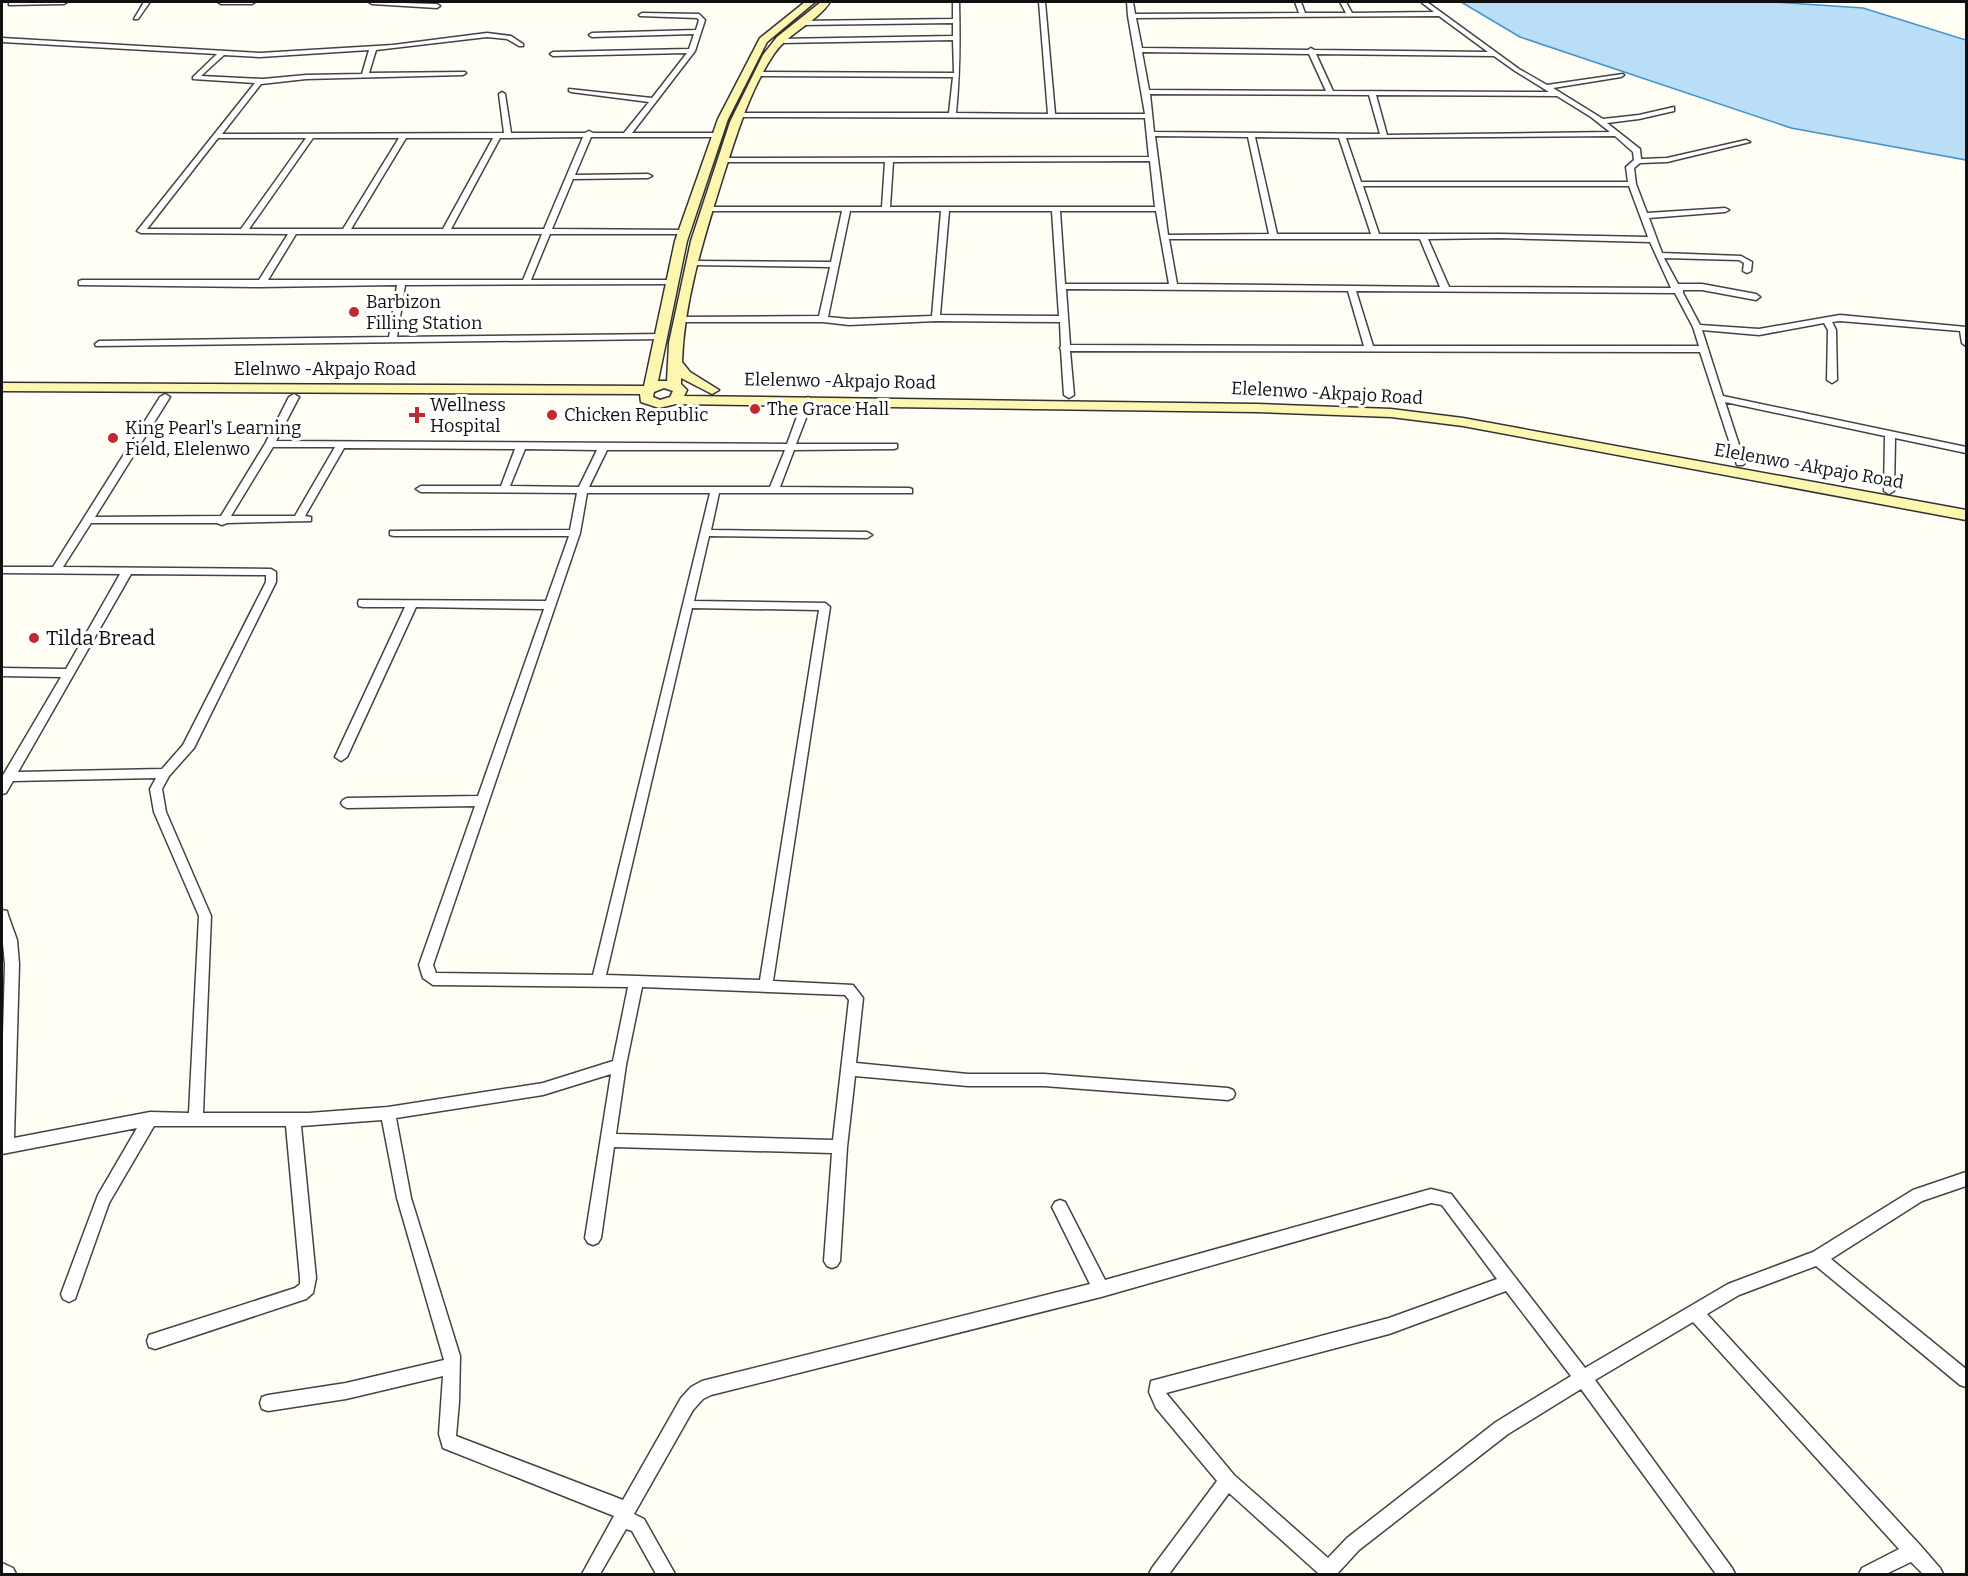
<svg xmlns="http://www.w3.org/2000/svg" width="1968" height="1576" viewBox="0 0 1968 1576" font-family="Bitter,serif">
<rect width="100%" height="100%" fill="#fffdf4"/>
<path fill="#b9def6" stroke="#4192cc" stroke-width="1.5" d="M1461,2H1774L1863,8L1966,40V160L1791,128L1520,37Z"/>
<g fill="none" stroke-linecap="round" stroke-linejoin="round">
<g stroke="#434343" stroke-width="3">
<path id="minor" d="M11,2H67L64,4L9,5V3Z
M144,2H150L138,19H134Z
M218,2H255L252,4H221Z
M369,2L437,4L440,6L437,8L372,4Z
M953,2H959C960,40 960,74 956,113L1048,114L1039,2H1045L1055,114H1145L1128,16L1127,2H1133L1135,14L1299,13L1295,2H1301L1305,13H1346L1340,2H1346L1352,13L1434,12L1421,2H1427L1519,69L1547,85L1623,74L1624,75L1621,77L1553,88L1603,119L1639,115L1674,107V111L1639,119L1607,123L1640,149L1641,159L1667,158L1746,140L1750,142L1667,162L1640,163L1634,168L1636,184L1647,213L1725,208L1729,210L1725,212L1649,218L1662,253L1741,256L1752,262L1751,271L1747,273L1743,271L1744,263L1739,260L1664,258L1678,284H1702L1756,294L1760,297L1756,300L1702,290H1683V293L1700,325L1759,329L1840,315L1966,327V346L1962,343L1960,331L1840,321L1832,322L1836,330L1837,380L1832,383L1827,380L1828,330L1824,323L1759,335L1702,330L1723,396L1966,447V453L1895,438L1894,491L1889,494L1884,491L1885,436L1725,402L1745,463L1743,465H1737L1700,352L1070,351L1074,395L1069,398L1064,395L1061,350L1060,348L1061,346L1060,322L936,321L849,325L823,322H677L676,320L680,317L819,316L830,267L692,265L688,263L692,261L831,262L842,211H707L703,209L704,207H882L885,162H719V158L1149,157L1145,118L739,117L735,115L739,113H949L953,77L760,76L757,74L760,72L954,73L953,40L779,43L776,41L779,39L953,36V23L800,25L797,23L800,21L953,19ZM1439,16L1488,52L1314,50L1311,48L1308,50L1142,48L1136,18ZM1142,52L1309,54L1326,91L1149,90ZM1316,54L1494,56L1515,71L1549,92L1333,91ZM1150,94L1369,95L1380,134L1154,132ZM1376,95L1557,96L1591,117L1610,132L1387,135ZM1155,136L1248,137L1269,234L1168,235ZM1615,136L1633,152L1634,160L1626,167L1628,182H1361L1346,138ZM1255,137L1339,138L1371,234H1277ZM1150,161L1155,207H890L893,162ZM1363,186H1629L1648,237L1500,234H1379ZM850,211H941L932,316L849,319L828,317ZM949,211H1052L1059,316L940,315ZM1060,211H1156L1169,284H1065ZM1500,238L1650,242L1671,288L1449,287L1428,239ZM1169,239H1420L1440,287L1177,284ZM1066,289L1348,291L1364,346L1070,345ZM1356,291L1675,293L1693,327L1699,346H1373Z
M642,13L699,14L705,20L695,51L632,133H716L720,135L716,137H591L575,175L648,174L652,176L648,178L573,179L552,229L684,230L688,232L684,234H550L531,280H672L676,282L675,284L405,285L397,337L664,334L665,336L661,339L96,346L95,344L99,341L389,337L397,285L261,287L79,285V281L82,280H259L288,234L141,233L137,231L255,83L193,79V77L217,54L2,42V38L260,53L393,45L487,33L511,36L523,44V46H519L507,39L487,37L376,50L369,73L465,72L466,73L463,75L306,79L261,84L222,134L504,133L499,94L502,92L505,94L511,133H585L589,131L593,133H624L649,102L571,92L569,91V89L652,98L687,53L553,56L550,54L553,52L689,49L694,34L592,37L589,35L592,33L696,30L699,20L697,18L640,16L639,15ZM369,50L362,74L306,75L263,79L201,76L224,55L260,57ZM583,137L544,229H451L500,138ZM218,138H306L241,229H147ZM313,138H399L343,229H249ZM406,138H493L443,229H351ZM296,234H542L523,280H268Z
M165,394L170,397L95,517L221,516L265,444L289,397L294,394L299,397L276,441L787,444L803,400L808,397L813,400L796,444H897V448L894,449L794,450L780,487L909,488L912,489V493H719L711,530L867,532L872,535L867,538L709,536L694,601L825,603L830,607L773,981L853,985L863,998L856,1063L968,1074H1044L1228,1088L1233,1090L1235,1094L1233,1098L1228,1100L1044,1086H968L855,1076L847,1147L840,1261L837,1266L832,1268L827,1266L824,1261L832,1153L614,1147L601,1238L598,1243L593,1245L588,1243L585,1238L611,1074L543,1095L396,1118L411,1198L460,1356L459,1402L456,1436L623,1500L681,1398L691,1387L702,1381L1090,1284L1052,1207L1055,1202L1060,1200L1065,1202L1105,1280L1431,1189L1451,1194L1585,1368L1728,1284L1813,1252L1913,1190L1966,1172V1186L1922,1201L1831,1259L1966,1369V1387L1960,1385L1816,1266L1739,1295L1707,1314L1920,1545L1940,1568L1943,1574H1923L1911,1562L1886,1574H1859L1862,1568L1899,1549L1693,1322L1595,1380L1732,1568L1735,1574H1716L1581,1389L1508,1434L1359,1550L1337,1574H1317L1318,1573L1229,1493L1169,1574H1149L1152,1568L1217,1481L1156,1408L1149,1392L1151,1381L1389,1318L1497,1279L1442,1205L1431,1203L1101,1297L711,1395L703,1399L693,1410L634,1514L644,1519L675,1574H656L632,1531L626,1529L600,1574H582L614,1516L443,1448L439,1434L443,1376L346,1399L268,1411L262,1409L260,1403L262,1397L268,1395L346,1383L444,1360L397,1198L382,1120L301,1126L316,1278L313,1293L306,1299L155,1349L149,1347L147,1341L149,1335L295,1288L300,1284V1278L286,1126H154L109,1203L75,1299L69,1302L63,1299L61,1294L98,1195L137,1128L2,1154V1070L5,964L2,934V910L7,911L8,915L17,940L19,964L14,1138L150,1112L189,1113L199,916L154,812L150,789L156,778L13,781L6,793L2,794V777L61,677L2,676V668L66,669L120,574L2,573V567H53L160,397ZM273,447H335L295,516H231ZM344,448L515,449L501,486H421L416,489L421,492L577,493L570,530L390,531V535L394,536H569L546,601L359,600L358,603L359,606L363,607H405L335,757L341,761L347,757L416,607L544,609L478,796L347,798L343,800L341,803L343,806L347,808L475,806L419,965L423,978L433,985L628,987L613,1061L543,1083L388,1107L309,1113H203L211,916L166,812L162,789L169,776L194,748L276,582V572L271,569L63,567L91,523H217L222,525L227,523L311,521V517L305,516ZM525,449L597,450L579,487L510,486ZM607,450H785L770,487H589ZM587,493H710L593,975L436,973L433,965L580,533ZM131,574L266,575V582L183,745L162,769L18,772ZM692,608L819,610L760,980L606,975ZM642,987L845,995L849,1000L833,1140L616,1134L626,1065ZM1506,1291L1571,1376L1496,1422L1347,1538L1328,1558L1234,1475L1166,1393L1389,1334Z
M2,1563L13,1568L16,1574H2Z"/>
</g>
<g stroke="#323232" stroke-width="3">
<path id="secondary" d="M805,2H815L767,42L728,119L687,241L658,381H667L669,343L691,241L730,122L763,55L777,37L821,2H830C817,22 789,32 774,54C749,91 736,137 722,180C704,238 684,300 682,362L690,372L719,390L712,394L681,378V384L687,390L684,396L1256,404L1391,409L1463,418L1966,510V520L1463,426L1391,417L1256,412L676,404L659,408L641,402L640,394L2,391V383L644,386L675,241L718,119L760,38ZM664,388L673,391L670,397L660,400L653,397L654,392Z"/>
</g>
<use href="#minor" fill="#fff" fill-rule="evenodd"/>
<use href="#secondary" fill="#fdf6b0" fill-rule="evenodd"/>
</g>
<g fill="#c0292e" stroke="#fff" stroke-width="2">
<circle cx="354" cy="312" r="6"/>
<circle cx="755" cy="409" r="6"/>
<path d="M414 406h6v6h6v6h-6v6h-6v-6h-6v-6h6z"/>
<circle cx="552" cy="415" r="6"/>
<circle cx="113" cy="438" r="6"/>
<circle cx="34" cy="638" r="6"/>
</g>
<g text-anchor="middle" stroke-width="6" stroke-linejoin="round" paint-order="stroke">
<g font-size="18" fill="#101010" stroke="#fff" text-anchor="start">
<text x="366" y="308">Barbizon<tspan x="366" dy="21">Filling Station</tspan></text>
<text x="430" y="411">Wellness<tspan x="430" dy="21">Hospital</tspan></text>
<text x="767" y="415">The Grace Hall</text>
<text x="564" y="421">Chicken Republic</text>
<text x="125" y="434">King Pearl's Learning<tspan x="125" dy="21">Field, Elelenwo</tspan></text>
</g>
<g font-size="18" fill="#101010" stroke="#fff">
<text x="325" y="375">Elelnwo -Akpajo Road</text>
<text transform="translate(840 381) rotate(1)" y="6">Elelenwo -Akpajo Road</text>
<text transform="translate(1327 393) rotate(3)" y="6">Elelenwo -Akpajo Road</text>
<text transform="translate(1809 466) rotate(10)" y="6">Elelenwo -Akpajo Road</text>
</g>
<g font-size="21" fill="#101010" stroke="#fff" text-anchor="start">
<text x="46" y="645">Tilda Bread</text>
</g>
</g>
<rect width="1968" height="1576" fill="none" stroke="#101010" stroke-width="6"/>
</svg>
